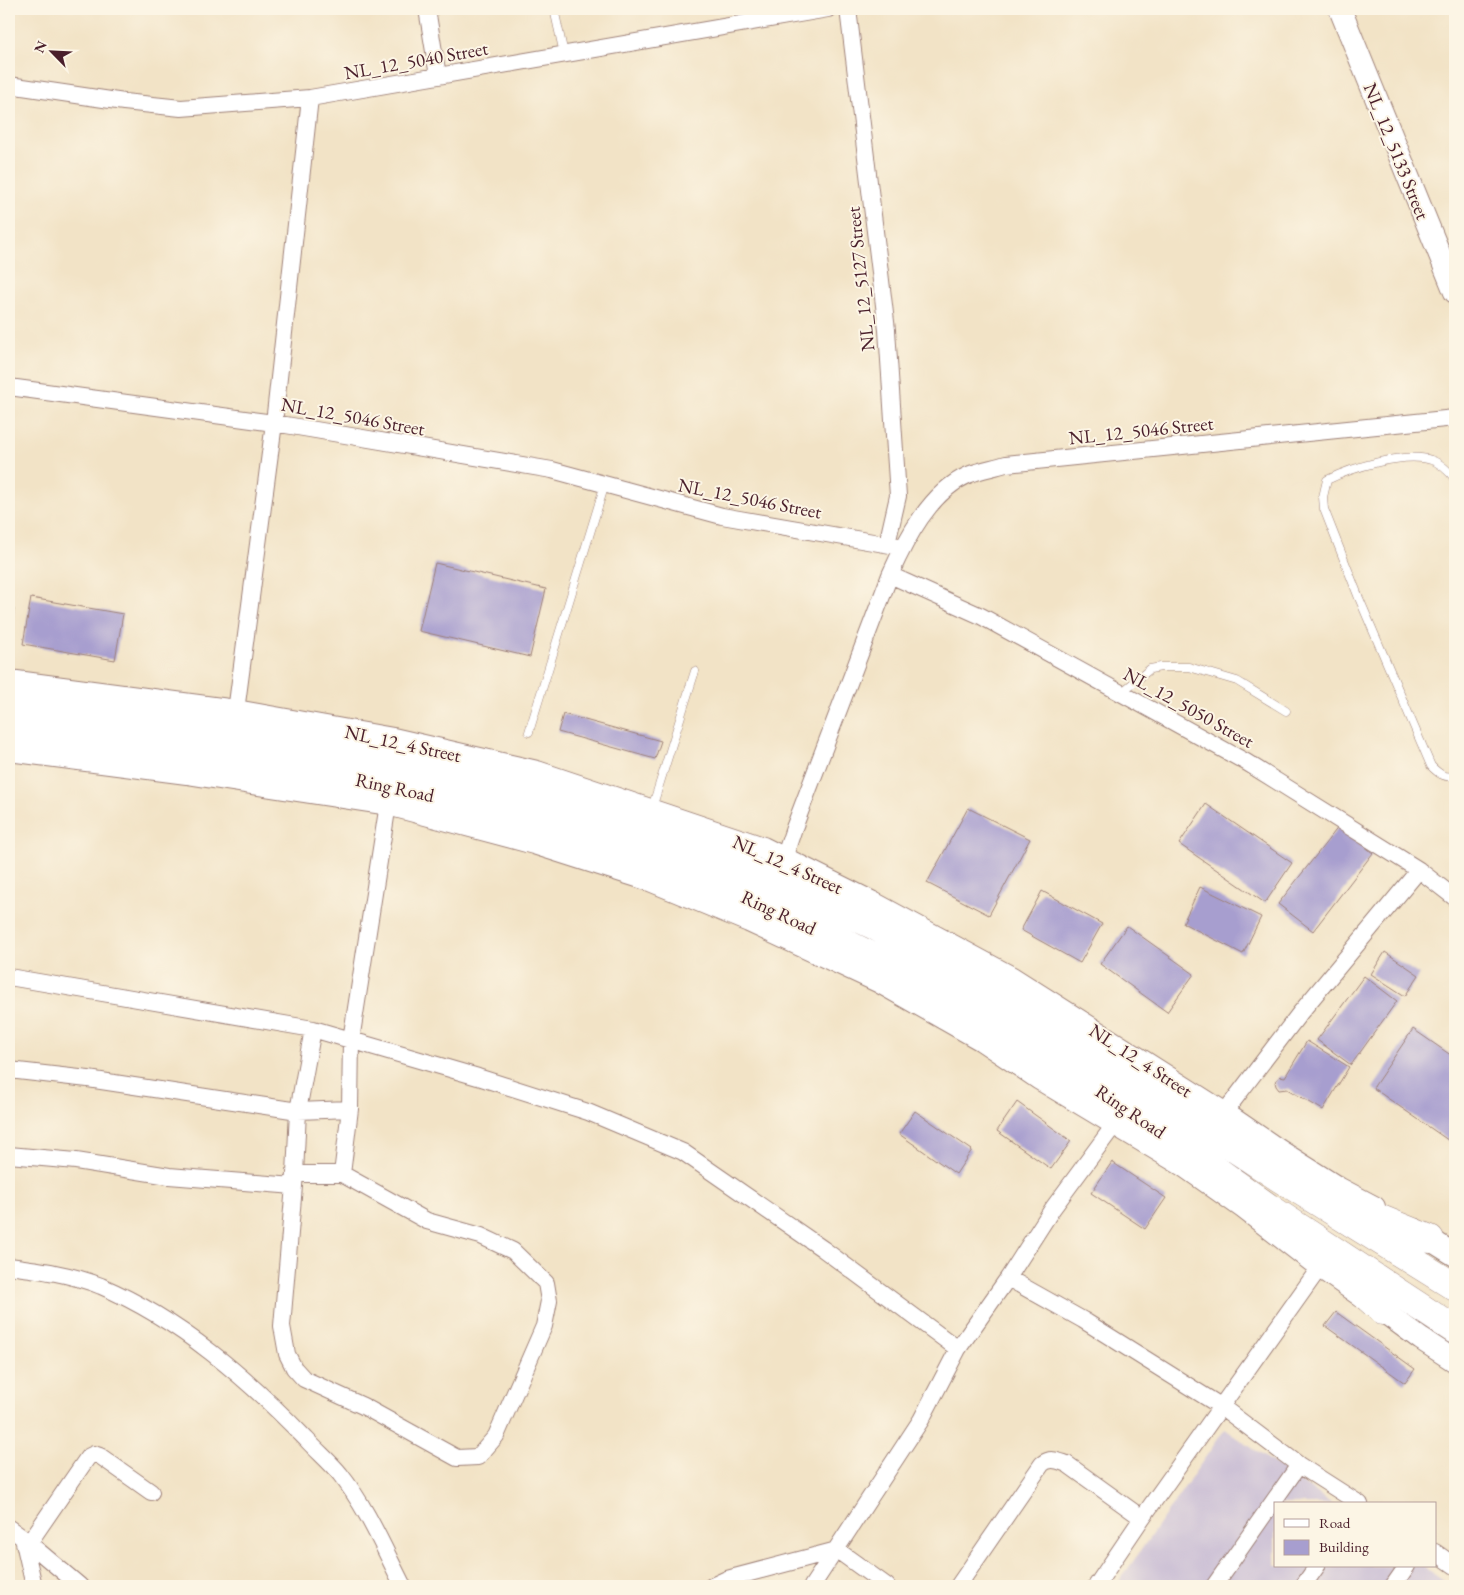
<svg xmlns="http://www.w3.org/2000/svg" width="1464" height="1595" viewBox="0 0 1464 1595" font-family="'EB Garamond',serif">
<rect width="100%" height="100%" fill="#fcf5e5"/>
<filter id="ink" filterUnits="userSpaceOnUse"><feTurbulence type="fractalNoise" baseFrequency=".02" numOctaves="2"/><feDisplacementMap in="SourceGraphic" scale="10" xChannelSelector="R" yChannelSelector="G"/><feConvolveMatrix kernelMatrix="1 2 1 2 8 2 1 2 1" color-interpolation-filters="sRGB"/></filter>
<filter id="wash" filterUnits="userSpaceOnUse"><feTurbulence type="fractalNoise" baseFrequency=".0096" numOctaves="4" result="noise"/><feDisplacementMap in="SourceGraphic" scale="20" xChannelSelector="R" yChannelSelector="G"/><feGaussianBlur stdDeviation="1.12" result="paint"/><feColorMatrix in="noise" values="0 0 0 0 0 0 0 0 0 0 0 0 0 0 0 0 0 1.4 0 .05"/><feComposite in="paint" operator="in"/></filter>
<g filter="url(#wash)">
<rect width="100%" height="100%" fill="#f2e3c6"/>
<path fill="#cbbfd5" d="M1225,1429L1332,1504H1275V1566H1422L1451,1586H1116Z"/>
<g id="blocks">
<path fill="#a79ecf" d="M435,563L546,589L530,657L419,631Z
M31,598L123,614L115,660L23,644Z
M9,608L14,609L10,641H9Z
M563,714L661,741L655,759L558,732Z
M1206,804L1292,863L1265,903L1179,844Z
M968,808L1030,839L989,915L927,883Z
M1339,826L1373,853L1313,931L1278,904Z
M1200,887L1261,917L1243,954L1183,923Z
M1042,891L1102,924L1080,963L1021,930Z
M1127,926L1194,974L1167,1012L1100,964Z
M1385,952L1419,975L1405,996L1371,974Z
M1364,976L1397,1001L1351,1065L1317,1040Z
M1413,1029L1455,1058V1145L1373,1088Z
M1307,1041L1349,1067L1323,1110L1287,1089L1279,1090L1276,1086L1275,1082L1280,1076L1285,1077Z
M1017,1102L1071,1141L1051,1169L997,1131Z
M915,1111L972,1150L956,1174L899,1134Z
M1112,1162L1166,1198L1145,1229L1091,1193Z
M1336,1312L1415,1369L1405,1383L1325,1326Z"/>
</g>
</g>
<g filter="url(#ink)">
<use href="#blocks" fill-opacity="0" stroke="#9e8178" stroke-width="1"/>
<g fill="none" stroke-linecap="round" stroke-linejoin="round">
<g stroke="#9e8178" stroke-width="9">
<path id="lane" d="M554,9L564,54
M1455,479C1450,472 1439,462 1431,460C1405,451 1351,468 1327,480L1323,497L1324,509L1359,598L1431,766C1439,774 1444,778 1455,776
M1121,693L1150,669L1161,667H1189L1237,681L1286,711
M529,732L605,484
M652,808L695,671"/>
</g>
<g stroke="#9e8178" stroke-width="18">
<path id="street" d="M427,9L438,76
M848,9L887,330L898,496L887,544
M9,85L124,102L181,108L310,98L828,9
M9,387L274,423L552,470L722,516L902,547
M890,575L981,616L1246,762L1419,870L1455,898
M236,711L274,423L310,98
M784,858L794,828L890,575C906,539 930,492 968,475C979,470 993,468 1006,464L1455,418
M9,977L313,1029L478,1077L588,1112L683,1152L823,1249L958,1349L1008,1278L1053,1208L1115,1124
M9,1070L88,1079L298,1111L350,1109
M1224,1113L1300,1013L1419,870
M9,1155L76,1161L169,1176L294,1186
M295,1174H342L427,1221L481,1236L513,1251L546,1283L549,1301L544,1326L496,1436L478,1457L457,1458L363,1406L304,1379L294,1368L287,1354L282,1326L295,1174L298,1111L313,1029
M342,1174L350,1109L351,1040L388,804
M9,1266C40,1270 71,1274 101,1286C180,1320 247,1378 306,1439C317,1451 330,1462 340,1474C367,1508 384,1549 403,1586
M1008,1278L1083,1320L1222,1407L1299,1465L1360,1504
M9,1528L23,1538L80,1586
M23,1538L34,1586
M29,1543L88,1457L94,1454L100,1456L151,1492
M1435,1552L1455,1566
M712,1586L727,1579L837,1550L887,1586
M812,1586L921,1420L958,1349
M958,1586L1042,1464C1051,1457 1058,1461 1067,1464L1142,1518
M1096,1586L1142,1518L1320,1267
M1214,1586L1299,1465
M1303,1586L1317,1566
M1393,1586L1407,1566"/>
</g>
<g stroke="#9e8178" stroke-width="24">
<path id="secondary" d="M1340,9L1455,292
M9,681L236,711L393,739L537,772L763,848L871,902L1012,978L1224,1113L1278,1150L1338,1188L1374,1207
M9,750L187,773L388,804L534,843L650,880L749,921L878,981L982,1040L1040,1079L1183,1165L1244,1208L1320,1267L1383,1311L1421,1339L1455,1361
M1415,1230L1455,1255"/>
</g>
<g stroke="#9e8178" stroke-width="29">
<path id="highway" d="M9,705L272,738L384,758L511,787L703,849L813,897L873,925L1019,1006L1278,1177L1455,1287
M9,727L262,761L406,789L482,806L669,862L819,930L910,975L1004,1028L1137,1113L1268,1207L1455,1330
M1349,1206L1430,1239
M1334,1267L1383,1311"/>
</g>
<use href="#lane" stroke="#fff" stroke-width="8"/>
<use href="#street" stroke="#fff" stroke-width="16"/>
<use href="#secondary" stroke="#fff" stroke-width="22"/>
<use href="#highway" stroke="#fff" stroke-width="28"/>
</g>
</g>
<g text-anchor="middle" stroke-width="4" stroke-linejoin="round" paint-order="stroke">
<g font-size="19" fill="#4a1f2b" stroke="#fcf5e5">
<text transform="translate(416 60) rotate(-10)" y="7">NL_12_5040 Street</text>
<text transform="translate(1397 151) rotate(68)" y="7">NL_12_5133 Street</text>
<text transform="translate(860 279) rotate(-96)" y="7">NL_12_5127 Street</text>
<text transform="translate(353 416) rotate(10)" y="7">NL_12_5046 Street</text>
<text transform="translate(1141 430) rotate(-6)" y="7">NL_12_5046 Street</text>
<text transform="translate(750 498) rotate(11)" y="7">NL_12_5046 Street</text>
<text transform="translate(1189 707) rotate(29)" y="7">NL_12_5050 Street</text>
<text transform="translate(403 743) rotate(12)" y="7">NL_12_4 Street</text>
<text transform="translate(395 787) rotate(12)" y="7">Ring Road</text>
<text transform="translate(788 864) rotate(24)" y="7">NL_12_4 Street</text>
<text transform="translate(779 912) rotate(25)" y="7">Ring Road</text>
<text transform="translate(1141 1060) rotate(33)" y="7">NL_12_4 Street</text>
<text transform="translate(1131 1111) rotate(34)" y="7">Ring Road</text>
</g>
</g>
<rect width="1464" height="1595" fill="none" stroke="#fcf5e5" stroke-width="30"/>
<rect x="1274" y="1502" width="162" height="65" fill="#fcf5e5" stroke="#b59f9b"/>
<rect x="1284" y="1519" width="25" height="8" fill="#ffffff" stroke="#b59f9b"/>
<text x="1319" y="1528" font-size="15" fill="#4a1f2b">Road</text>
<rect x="1284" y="1540" width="25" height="15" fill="#a79ecf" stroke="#b59f9b"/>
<text x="1319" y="1552" font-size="15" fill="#4a1f2b">Building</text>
<g transform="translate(52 52) rotate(294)" stroke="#fcf5e5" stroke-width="4" paint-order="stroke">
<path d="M0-4L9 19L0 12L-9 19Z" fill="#4a1f2b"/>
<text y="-8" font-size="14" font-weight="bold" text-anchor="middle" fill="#4a1f2b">N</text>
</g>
</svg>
